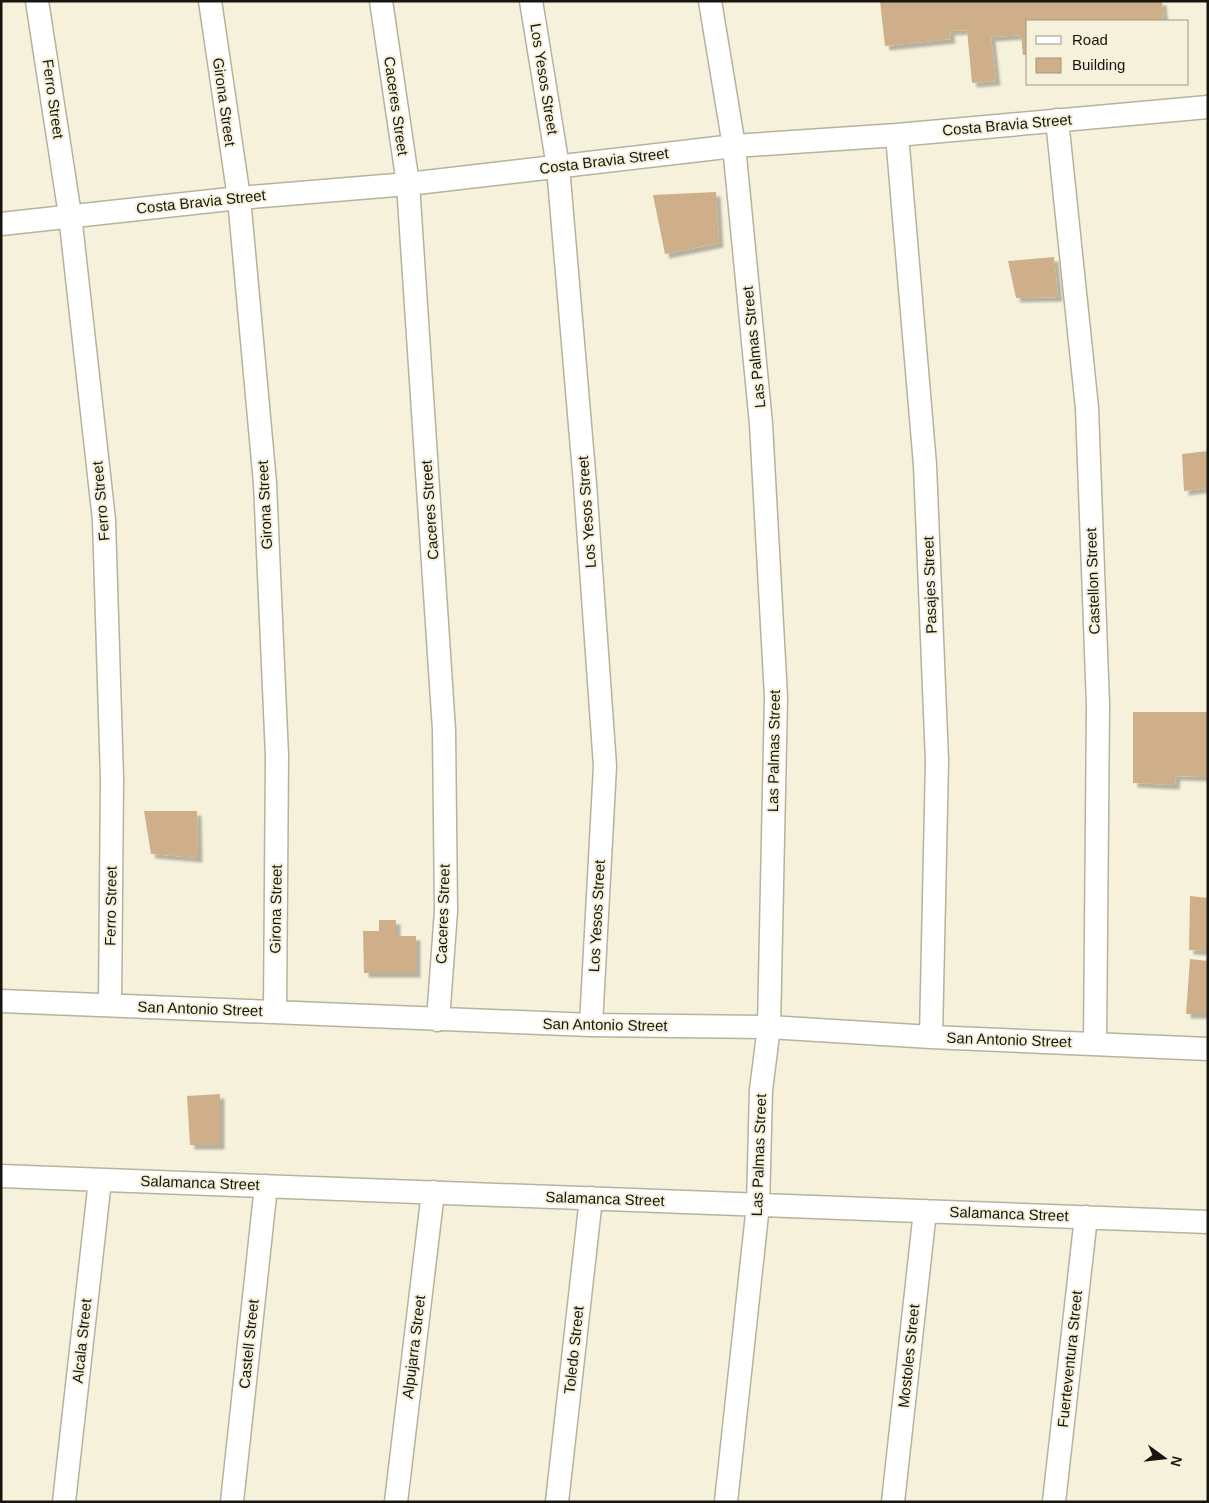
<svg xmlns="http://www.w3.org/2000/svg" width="1209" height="1503" viewBox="0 0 1209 1503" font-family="Helvetica,sans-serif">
<defs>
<filter id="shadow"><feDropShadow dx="4.5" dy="4.5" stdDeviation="1" flood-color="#0004"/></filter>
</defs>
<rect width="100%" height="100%" fill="#f6f1db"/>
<path fill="#ceaf89" filter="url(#shadow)" d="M880,1H1162L1164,21H1028V55H1023L1021,35L991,37L996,81L972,83L967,30L950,31L951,39L885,46Z
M716,192L719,243L665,254L653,195Z
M1054,257L1058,297L1016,298L1008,261Z
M1208,451V488L1184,491L1182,454Z
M1133,712H1208V777L1176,776L1175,785L1133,783Z
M144,811H197L198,858L151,854Z
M1190,896L1208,898V951L1189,950Z
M379,920H396V936H416V973H364L363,931H379Z
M1190,959L1208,961V1014H1186Z
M220,1094V1145H190L187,1096Z"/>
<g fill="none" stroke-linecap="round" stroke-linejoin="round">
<g stroke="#b6b29d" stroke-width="25">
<path id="minor" d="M37,1L70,215L104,520L112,779L110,1005
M210,1L239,198L265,483L277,756L275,1011
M381,1L408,184L444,730L446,911L438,1020
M531,1L558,167L585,484L605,766L591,1025
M710,1L734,146L761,424L776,697L769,1027L761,1090L758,1205L726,1502
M1057,120L1087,408L1098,705L1095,1044
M897,135L925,465L937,761L931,1037
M1,224L239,198L408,184L734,146L897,135L1208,107
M1,1001L591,1025L769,1027L931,1037L1208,1049
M1,1176L1208,1222
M64,1502L100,1180
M232,1502L266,1186
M396,1502L433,1192
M557,1502L591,1198
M893,1502L925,1211
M1054,1502L1086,1217"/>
</g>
<use href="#minor" stroke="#fff" stroke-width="22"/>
</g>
<g text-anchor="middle" stroke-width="4" stroke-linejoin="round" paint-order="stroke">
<g font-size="15" fill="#17160e" stroke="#f6f1db">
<text transform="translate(544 79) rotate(81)" y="5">Los Yesos Street</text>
<text transform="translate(53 99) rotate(82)" y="5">Ferro Street</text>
<text transform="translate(224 102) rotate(82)" y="5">Girona Street</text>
<text transform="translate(396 106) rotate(82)" y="5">Caceres Street</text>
<text transform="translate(1007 125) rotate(-5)" y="5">Costa Bravia Street</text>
<text transform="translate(604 161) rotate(-7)" y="5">Costa Bravia Street</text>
<text transform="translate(201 202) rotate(-6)" y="5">Costa Bravia Street</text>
<text transform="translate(754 347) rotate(-96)" y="5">Las Palmas Street</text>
<text transform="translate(101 501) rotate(-95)" y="5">Ferro Street</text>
<text transform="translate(265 505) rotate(-93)" y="5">Girona Street</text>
<text transform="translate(430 510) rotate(-94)" y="5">Caceres Street</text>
<text transform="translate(587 512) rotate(-94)" y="5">Los Yesos Street</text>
<text transform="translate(1093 581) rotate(-92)" y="5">Castellon Street</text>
<text transform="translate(930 585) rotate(-92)" y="5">Pasajes Street</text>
<text transform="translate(774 751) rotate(-89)" y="5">Las Palmas Street</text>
<text transform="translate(111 906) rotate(-89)" y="5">Ferro Street</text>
<text transform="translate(276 909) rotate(-89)" y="5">Girona Street</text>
<text transform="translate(443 914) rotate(-88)" y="5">Caceres Street</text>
<text transform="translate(597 916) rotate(-87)" y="5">Los Yesos Street</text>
<text transform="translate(200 1009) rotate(2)" y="5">San Antonio Street</text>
<text transform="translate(605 1025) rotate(1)" y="5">San Antonio Street</text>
<text transform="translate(1009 1040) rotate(2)" y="5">San Antonio Street</text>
<text transform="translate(759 1155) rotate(-88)" y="5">Las Palmas Street</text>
<text transform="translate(200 1183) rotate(2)" y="5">Salamanca Street</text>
<text transform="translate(605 1199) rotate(2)" y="5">Salamanca Street</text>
<text transform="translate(1009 1214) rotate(2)" y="5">Salamanca Street</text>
<text transform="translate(82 1341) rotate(-84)" y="5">Alcala Street</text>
<text transform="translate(249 1344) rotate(-84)" y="5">Castell Street</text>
<text transform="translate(414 1347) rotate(-83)" y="5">Alpujarra Street</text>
<text transform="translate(574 1350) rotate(-84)" y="5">Toledo Street</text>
<text transform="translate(909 1356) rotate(-84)" y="5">Mostoles Street</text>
<text transform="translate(1070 1359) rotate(-84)" y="5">Fuerteventura Street</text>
</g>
</g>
<rect width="1209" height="1503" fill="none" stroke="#17160e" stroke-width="5"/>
<rect x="1026" y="20" width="162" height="65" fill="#f6f1db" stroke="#9d9989"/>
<rect x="1036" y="36" width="25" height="8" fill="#ffffff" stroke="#9d9989"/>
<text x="1072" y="45" font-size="15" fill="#17160e">Road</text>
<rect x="1036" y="58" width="25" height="15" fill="#ceaf89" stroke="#9d9989"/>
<text x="1072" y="70" font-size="15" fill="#17160e">Building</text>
<g transform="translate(1164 1458) rotate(105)" stroke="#f6f1db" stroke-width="4" paint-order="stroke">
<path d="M0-4L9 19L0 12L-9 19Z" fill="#17160e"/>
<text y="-8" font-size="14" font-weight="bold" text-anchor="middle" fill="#17160e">N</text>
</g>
</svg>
